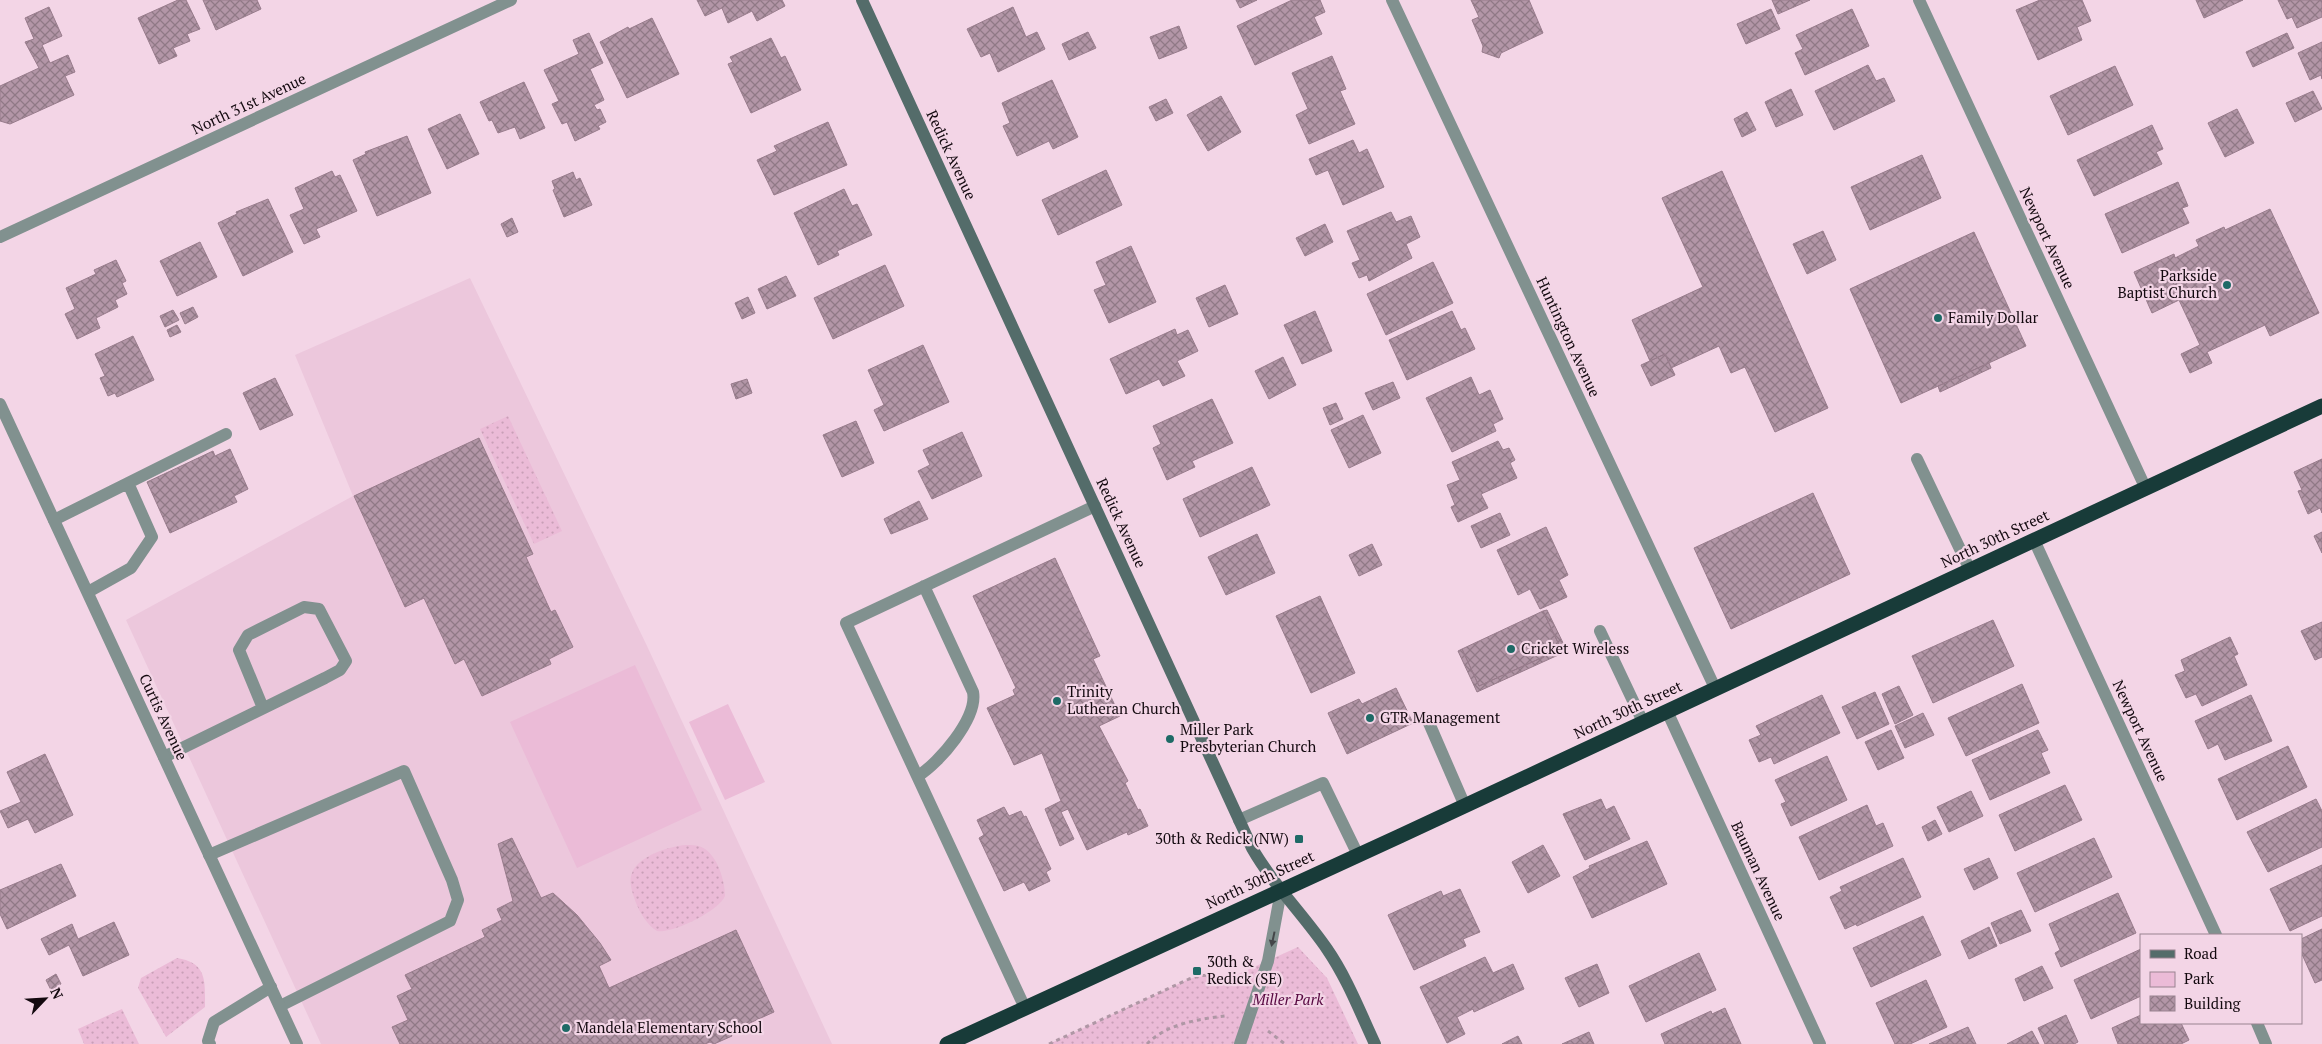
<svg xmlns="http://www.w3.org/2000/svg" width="2322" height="1044" viewBox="0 0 2322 1044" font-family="'PT Serif',serif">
<defs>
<pattern id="green-dots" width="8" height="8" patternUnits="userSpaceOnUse" patternTransform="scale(1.25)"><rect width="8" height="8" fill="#ebbbd7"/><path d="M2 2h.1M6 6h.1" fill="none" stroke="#c99fb7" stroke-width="1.8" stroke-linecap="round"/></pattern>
<pattern id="building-cross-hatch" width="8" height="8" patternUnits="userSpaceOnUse" patternTransform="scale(1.25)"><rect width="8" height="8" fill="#b396a7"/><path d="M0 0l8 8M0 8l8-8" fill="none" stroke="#907986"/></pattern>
</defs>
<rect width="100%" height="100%" fill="#f3d5e6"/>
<path fill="#ecc7dc" d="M470,278L647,646L832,1044H321L126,620L353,496L295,355Z"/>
<path fill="url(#green-dots)" d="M508,416L562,531L534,544L480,429Z
M686,845C692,845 700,845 705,849C718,858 725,881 725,896C719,911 672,934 657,931C648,926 640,913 636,903C633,894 628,882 632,873C638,856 670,846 686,845Z
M1298,947L1327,978L1358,1044H1049L1189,979C1203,975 1211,972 1223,981Z
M177,958C207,963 205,980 205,1007L166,1037L138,988L141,978Z
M122,1009L139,1044H84L78,1029Z"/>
<path fill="#ebbbd7" d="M635,665L702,810L577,868L510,722Z
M728,704L765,782L725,800L689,722Z"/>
<path fill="url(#building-cross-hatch)" stroke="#987c8c" d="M178,0H186L200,29L187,34L190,41L173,48L177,56L159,64L138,18Z
M203,0H257L261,9L216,30Z
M697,0H782L785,6L757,21L752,11L728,23L722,8L705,16Z
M1236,0H1257L1240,8Z
M1292,0H1320L1325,12L1314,17L1322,34L1255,65L1237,26Z
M1471,0H1529L1543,33L1501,53L1499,58L1482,52L1483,46L1472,20L1479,17Z
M1772,0H1810L1778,14Z
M2040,0H2082L2091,21L2077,27L2082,40L2038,60L2016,10Z
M2196,0H2243L2204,18Z
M2278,0H2322V17L2297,28L2292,17L2287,19Z
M49,7L62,36L42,45L50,63L68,55L75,72L65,76L74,95L10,124L0,121V86L39,68L25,42L34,39L25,18Z
M1013,7L1026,37L1037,32L1045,49L998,72L990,53L981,57L967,29Z
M1771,9L1780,29L1746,44L1737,24Z
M1852,9L1869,46L1805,75L1795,53L1803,49L1796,35Z
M652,18L679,74L627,98L600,42L628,27L629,29Z
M1179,26L1187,48L1159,59L1150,37Z
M1088,32L1096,48L1069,60L1062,44Z
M589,33L603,63L590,69L604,100L594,105L597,110L600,109L606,122L598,126L600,129L575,141L567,122L562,124L552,104L559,101L544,70L579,54L573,40Z
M2287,33L2294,48L2253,67L2246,52Z
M771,38L781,58L785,56L801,90L751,113L728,64L733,62L730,57Z
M2322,42V79L2321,75L2310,80L2298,53Z
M1332,56L1346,89L1340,91L1355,124L1309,144L1296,115L1308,109L1292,73Z
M1868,65L1876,81L1884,78L1895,101L1834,130L1815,91Z
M2115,66L2133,105L2068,135L2050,96Z
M1052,80L1078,137L1053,149L1049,141L1017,156L1003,126L1010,123L1002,103Z
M524,82L545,128L520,139L515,127L498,133L492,120L489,121L480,102Z
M1791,89L1803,115L1776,127L1765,102Z
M2313,91L2322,109L2295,122L2286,103Z
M1221,96L1241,132L1208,151L1187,115Z
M1166,99L1173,113L1156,121L1149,107Z
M2237,109L2254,143L2225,157L2208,123Z
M1747,112L1756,130L1742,137L1734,119Z
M460,114L479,154L447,169L428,129Z
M828,122L847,165L774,195L757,160L777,151L774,146Z
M2152,125L2163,149L2156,152L2162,164L2094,196L2077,160Z
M407,136L431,193L377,216L353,160L366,154L365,152Z
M1353,140L1359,153L1367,149L1384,187L1343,205L1328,170L1316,175L1309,159Z
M1922,155L1941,198L1870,230L1851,187Z
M1106,170L1122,205L1058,235L1042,200Z
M332,171L335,177L340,175L357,211L316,229L320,237L304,244L290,215L304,209L295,188Z
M1722,171L1828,408L1775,432L1745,367L1731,373L1719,346L1671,368L1665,354L1650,361L1632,320L1703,287L1662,198Z
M573,172L576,180L580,178L592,205L564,217L553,190L555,189L552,181Z
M2178,182L2188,206L2182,208L2189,223L2122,253L2105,214Z
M844,189L852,206L857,204L872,235L837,251L839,255L818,265L794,213Z
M268,199L293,252L243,276L218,223L237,214L236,212Z
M2270,209L2319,313L2270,336L2265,325L2207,352L2212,363L2190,373L2181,354L2200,345L2179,300L2152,313L2134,272L2174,254L2175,258L2199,246L2196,240L2224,227L2225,230Z
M1391,212L1396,222L1411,216L1420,237L1406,244L1412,258L1369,281L1367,275L1359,278L1352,263L1360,260L1347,231Z
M512,218L518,232L507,237L501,224Z
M1325,224L1333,242L1305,256L1296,238Z
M1823,231L1836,260L1807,274L1793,244Z
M1974,232L2026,346L1901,403L1850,289Z
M200,242L217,277L177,296L160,261Z
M1131,246L1156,302L1109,323L1094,290L1106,285L1096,262Z
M116,260L126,281L122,283L127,294L115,300L118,307L96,318L100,328L77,339L65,314L75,309L66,288L96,274L94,270Z
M1433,262L1453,303L1386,335L1367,294Z
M885,265L904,306L833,339L814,298Z
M786,276L796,296L767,309L758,289Z
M1225,285L1238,314L1209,327L1196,298Z
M748,297L755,313L742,319L735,303Z
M193,307L198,317L185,324L180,313Z
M173,310L179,320L165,327L160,316Z
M1315,311L1332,351L1302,364L1284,325Z
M1452,311L1461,330L1465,328L1475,349L1407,380L1389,340Z
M177,325L181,332L170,337L167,330Z
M1175,329L1177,335L1188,330L1198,351L1177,361L1185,376L1163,386L1159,379L1126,394L1110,359Z
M133,336L154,380L117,397L115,393L108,396L100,378L105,376L95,354Z
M923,345L949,402L884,431L874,410L884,405L868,370Z
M1665,354L1675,375L1651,386L1641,365Z
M1283,357L1296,385L1269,399L1255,371Z
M1989,363L1991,368L1940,392L1938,386Z
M1471,377L1479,395L1490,390L1503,419L1493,424L1496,431L1452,452L1426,398Z
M275,378L293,415L260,430L243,393Z
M747,379L752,393L736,399L731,384Z
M1393,382L1400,398L1373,410L1365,393Z
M1212,399L1233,443L1192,461L1195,467L1167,480L1153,448L1161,444L1153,426Z
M1336,403L1343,419L1330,425L1323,408Z
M1363,415L1381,453L1349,468L1331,430Z
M856,421L874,463L842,477L823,435Z
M962,432L982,476L932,499L918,471L930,465L923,450Z
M479,438L533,554L526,557L551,612L555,610L573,647L549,659L551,664L482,696L464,659L455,664L424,598L405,607L354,496Z
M1498,441L1503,450L1509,448L1515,460L1510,463L1517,478L1481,494L1488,508L1458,522L1451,507L1455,505L1447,485L1460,480L1452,462Z
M230,449L248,489L234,496L237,502L170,533L147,482L213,451L215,456Z
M2322,459V513L2320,508L2308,514L2298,491L2302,490L2294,472Z
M1252,467L1270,505L1200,537L1183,499Z
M1813,493L1850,574L1731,629L1694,548Z
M919,501L928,519L891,534L884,519Z
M1500,513L1510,535L1481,548L1471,526Z
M1546,527L1568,575L1559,580L1567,597L1540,609L1530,589L1518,595L1497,550Z
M2322,532V553L2314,536Z
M1257,534L1275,573L1226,595L1208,557Z
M1372,544L1382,565L1359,576L1349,555Z
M1055,558L1100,656L1093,659L1120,716L1099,726L1128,781L1125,783L1138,810L1140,809L1148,826L1128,835L1127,832L1087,850L1068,809L1061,812L1074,839L1060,846L1045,809L1061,801L1042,753L1014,765L987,708L1015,695L1013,690L1016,688L973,596Z
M1320,596L1355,673L1311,693L1276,616Z
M1547,610L1567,651L1477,692L1458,651L1462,649L1479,686L1561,649L1543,611Z
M1543,611L1561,649L1479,686L1462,649Z
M1993,620L2014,666L1933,703L1912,656Z
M2322,622V657L2315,660L2301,631Z
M2230,637L2238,654L2234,656L2247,685L2202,706L2196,694L2186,698L2175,675L2185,671L2181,660Z
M2022,684L2039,723L1966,756L1948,718Z
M1899,686L1913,715L1895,724L1882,694Z
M1396,688L1413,723L1347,754L1328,713L1359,699L1362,704Z
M1875,692L1889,724L1857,739L1842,707Z
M1822,695L1840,733L1774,764L1771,757L1759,762L1749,740L1761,735L1756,726Z
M2251,695L2272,741L2225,760L2218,744L2208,749L2195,721Z
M1923,713L1934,735L1905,748L1895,726Z
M1891,730L1904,758L1878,770L1865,742Z
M2038,730L2048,750L2041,753L2050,773L1990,800L1972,760Z
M2288,746L2307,787L2237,820L2218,779Z
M45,754L73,815L35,833L28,819L8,828L0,811L21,802L7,772Z
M1827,756L1847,800L1791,826L1781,804L1786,802L1775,780Z
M2065,785L2082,820L2015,851L1999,815Z
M1971,791L1983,816L1949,832L1937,807Z
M1601,799L1606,810L1614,806L1630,839L1585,860L1563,814Z
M2316,799L2322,811V847L2268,872L2247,832Z
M1867,805L1876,826L1883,823L1893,846L1819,880L1799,837Z
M1004,807L1009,816L1021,811L1024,817L1026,816L1051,869L1046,872L1050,881L1029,891L1024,882L1004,891L979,838L984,835L977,820Z
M1935,820L1942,834L1928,841L1922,827Z
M512,838L541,898L553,893L577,915L600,943L611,960L599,966L609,988L736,930L774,1012L730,1032L732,1036L714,1044L710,1042L705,1044H400L392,1027L408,1020L397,996L412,989L405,975L485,937L482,930L502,920L497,909L513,901L498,844Z
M2094,838L2112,877L2035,912L2017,873Z
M1647,841L1667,884L1592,918L1573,877L1590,868L1589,866Z
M1543,845L1560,876L1528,893L1512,862Z
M1903,858L1921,897L1857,926L1856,924L1845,929L1830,897L1842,891L1840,887Z
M1989,858L1998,878L1974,890L1964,869Z
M61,864L76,896L7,929L0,914V890Z
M2322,865V916L2290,931L2270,889Z
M1460,889L1480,932L1463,939L1466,946L1414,970L1388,915L1441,891L1443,896Z
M2118,893L2136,933L2061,967L2055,953L2060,950L2049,924Z
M2021,910L2031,931L2000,944L1991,923Z
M1923,916L1941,955L1871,987L1853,948Z
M114,922L129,955L83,976L69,945L49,955L41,939L72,924L78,939Z
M1989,927L1997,946L1969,959L1961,941Z
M2322,929V980L2315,983L2301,952V939Z
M2141,949V996L2091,1019L2074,980Z
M1699,953L1716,990L1646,1022L1629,986Z
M1485,957L1493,973L1513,964L1524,989L1474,1012L1473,1009L1457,1017L1465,1034L1447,1043L1420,987Z
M1597,964L1609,993L1579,1007L1565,978Z
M2042,966L2053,988L2024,1001L2015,979Z
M56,974L61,984L51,990L46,980Z
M1926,980L1947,1027L1910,1044H1895L1876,1003Z
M1725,1008L1741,1044H1665L1661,1034L1711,1011L1712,1014Z
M2066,1015L2078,1042L2074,1044H2045L2038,1028Z
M2141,1015V1023H2181L2189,1040L2181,1044H2118L2112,1028Z
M1968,1027L1976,1044H1929Z
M2032,1031L2039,1044H2007Z
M1589,1032L1594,1044H1562Z
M1518,1036L1522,1044H1502Z"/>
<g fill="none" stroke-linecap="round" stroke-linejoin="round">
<path stroke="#af97a5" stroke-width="3" stroke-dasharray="4 4" stroke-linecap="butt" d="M1268,1031L1285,1044
M1049,1044L1189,979C1202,975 1211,972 1223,981
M1147,1044C1166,1024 1199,1019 1225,1016"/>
<path stroke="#81918f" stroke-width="12" d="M1917,459L1970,570
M54,520L226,434
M88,592L131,568L152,537L128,483
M1600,631L1643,722
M1429,723L1465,806
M164,757L325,678L340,670L346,661L319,609L304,607L248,635L239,650L263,708
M918,776C939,763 978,718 973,692L924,586
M1239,820L1323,783L1358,855
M209,855L404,771L452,880L458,900L450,921L280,1006
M1025,1008L846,623L1095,506
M210,1044L208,1041L214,1022L271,987"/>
<path stroke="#81918f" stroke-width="12" d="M1392,0L1715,688
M1919,0L2146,489
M0,237L511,0
M0,404L297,1044
M2034,540L2216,935
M1667,711L1820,1044
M2257,1023L2266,1044
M1240,1044L1268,961L1281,891"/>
<path stroke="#546c6a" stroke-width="12" d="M862,0L1252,848C1273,885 1303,914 1327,949C1347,978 1360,1012 1375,1044"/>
<path stroke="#183b39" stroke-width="15" d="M947,1044L1400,836L2322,406"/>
</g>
<defs><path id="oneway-solid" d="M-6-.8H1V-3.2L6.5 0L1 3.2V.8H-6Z" transform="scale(1.25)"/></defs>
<use fill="#444649" href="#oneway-solid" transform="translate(1273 939) rotate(102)"/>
<g fill="#1e6a66" stroke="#f3d5e6" stroke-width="2">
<circle cx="2227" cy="285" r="5"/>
<circle cx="1938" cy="318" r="5"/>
<circle cx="1511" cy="649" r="5"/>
<circle cx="1057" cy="701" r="5"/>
<circle cx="1370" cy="718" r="5"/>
<circle cx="1170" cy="739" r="5"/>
<rect x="1294" y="834" width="10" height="10" rx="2.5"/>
<rect x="1192" y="966" width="10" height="10" rx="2.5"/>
<circle cx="566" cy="1028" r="5"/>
</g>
<g text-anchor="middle" stroke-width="4.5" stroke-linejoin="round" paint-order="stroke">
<g font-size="15" fill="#13090f" stroke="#f3d5e6">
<text transform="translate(249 104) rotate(-25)" y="5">North 31st Avenue</text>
<text transform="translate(951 155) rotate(65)" y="5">Redick Avenue</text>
<text transform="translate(2047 238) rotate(65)" y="5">Newport Avenue</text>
<text transform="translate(1568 337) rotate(65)" y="5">Huntington Avenue</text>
<text transform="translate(1121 523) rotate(65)" y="5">Redick Avenue</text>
<text transform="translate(1995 539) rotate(-25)" y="5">North 30th Street</text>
<text transform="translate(1628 710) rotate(-25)" y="5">North 30th Street</text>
<text transform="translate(163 717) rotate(65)" y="5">Curtis Avenue</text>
<text transform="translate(2140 731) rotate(65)" y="5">Newport Avenue</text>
<text transform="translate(1758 871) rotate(65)" y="5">Bauman Avenue</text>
<text transform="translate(1260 880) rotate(-25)" y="5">North 30th Street</text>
</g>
<g font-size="15" fill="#13090f" stroke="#f3d5e6" text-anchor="start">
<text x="2217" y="281" text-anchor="end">Parkside<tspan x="2217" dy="17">Baptist Church</tspan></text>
<text x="1948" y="323">Family Dollar</text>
<text x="1521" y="654">Cricket Wireless</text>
<text x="1067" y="697">Trinity<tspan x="1067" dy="17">Lutheran Church</tspan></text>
<text x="1380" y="723">GTR Management</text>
<text x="1180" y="735">Miller Park<tspan x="1180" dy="17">Presbyterian Church</tspan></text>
<text x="1289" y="844" text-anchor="end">30th &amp; Redick (NW)</text>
<text x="1207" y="967">30th &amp;<tspan x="1207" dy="17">Redick (SE)</tspan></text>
<text x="576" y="1033">Mandela Elementary School</text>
</g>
<g font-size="15" font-style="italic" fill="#570841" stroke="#f3d5e6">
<text x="1288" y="1005">Miller Park</text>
</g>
</g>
<rect x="2140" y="934" width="162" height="90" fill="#f3d5e6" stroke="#998390"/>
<rect x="2150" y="950" width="25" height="8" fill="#546c6a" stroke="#998390"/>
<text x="2184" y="959" font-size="15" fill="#13090f">Road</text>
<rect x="2150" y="972" width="25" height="15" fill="#ebbbd7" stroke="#998390"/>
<text x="2184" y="984" font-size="15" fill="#13090f">Park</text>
<rect x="2150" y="996" width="25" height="15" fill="url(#building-cross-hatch)" stroke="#998390"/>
<text x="2184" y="1009" font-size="15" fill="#13090f">Building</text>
<g transform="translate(45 999) rotate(65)" stroke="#f3d5e6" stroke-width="4" paint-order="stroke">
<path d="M0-4L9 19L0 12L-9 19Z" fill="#13090f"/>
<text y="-8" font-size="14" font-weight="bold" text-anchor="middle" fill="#13090f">N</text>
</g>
</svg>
